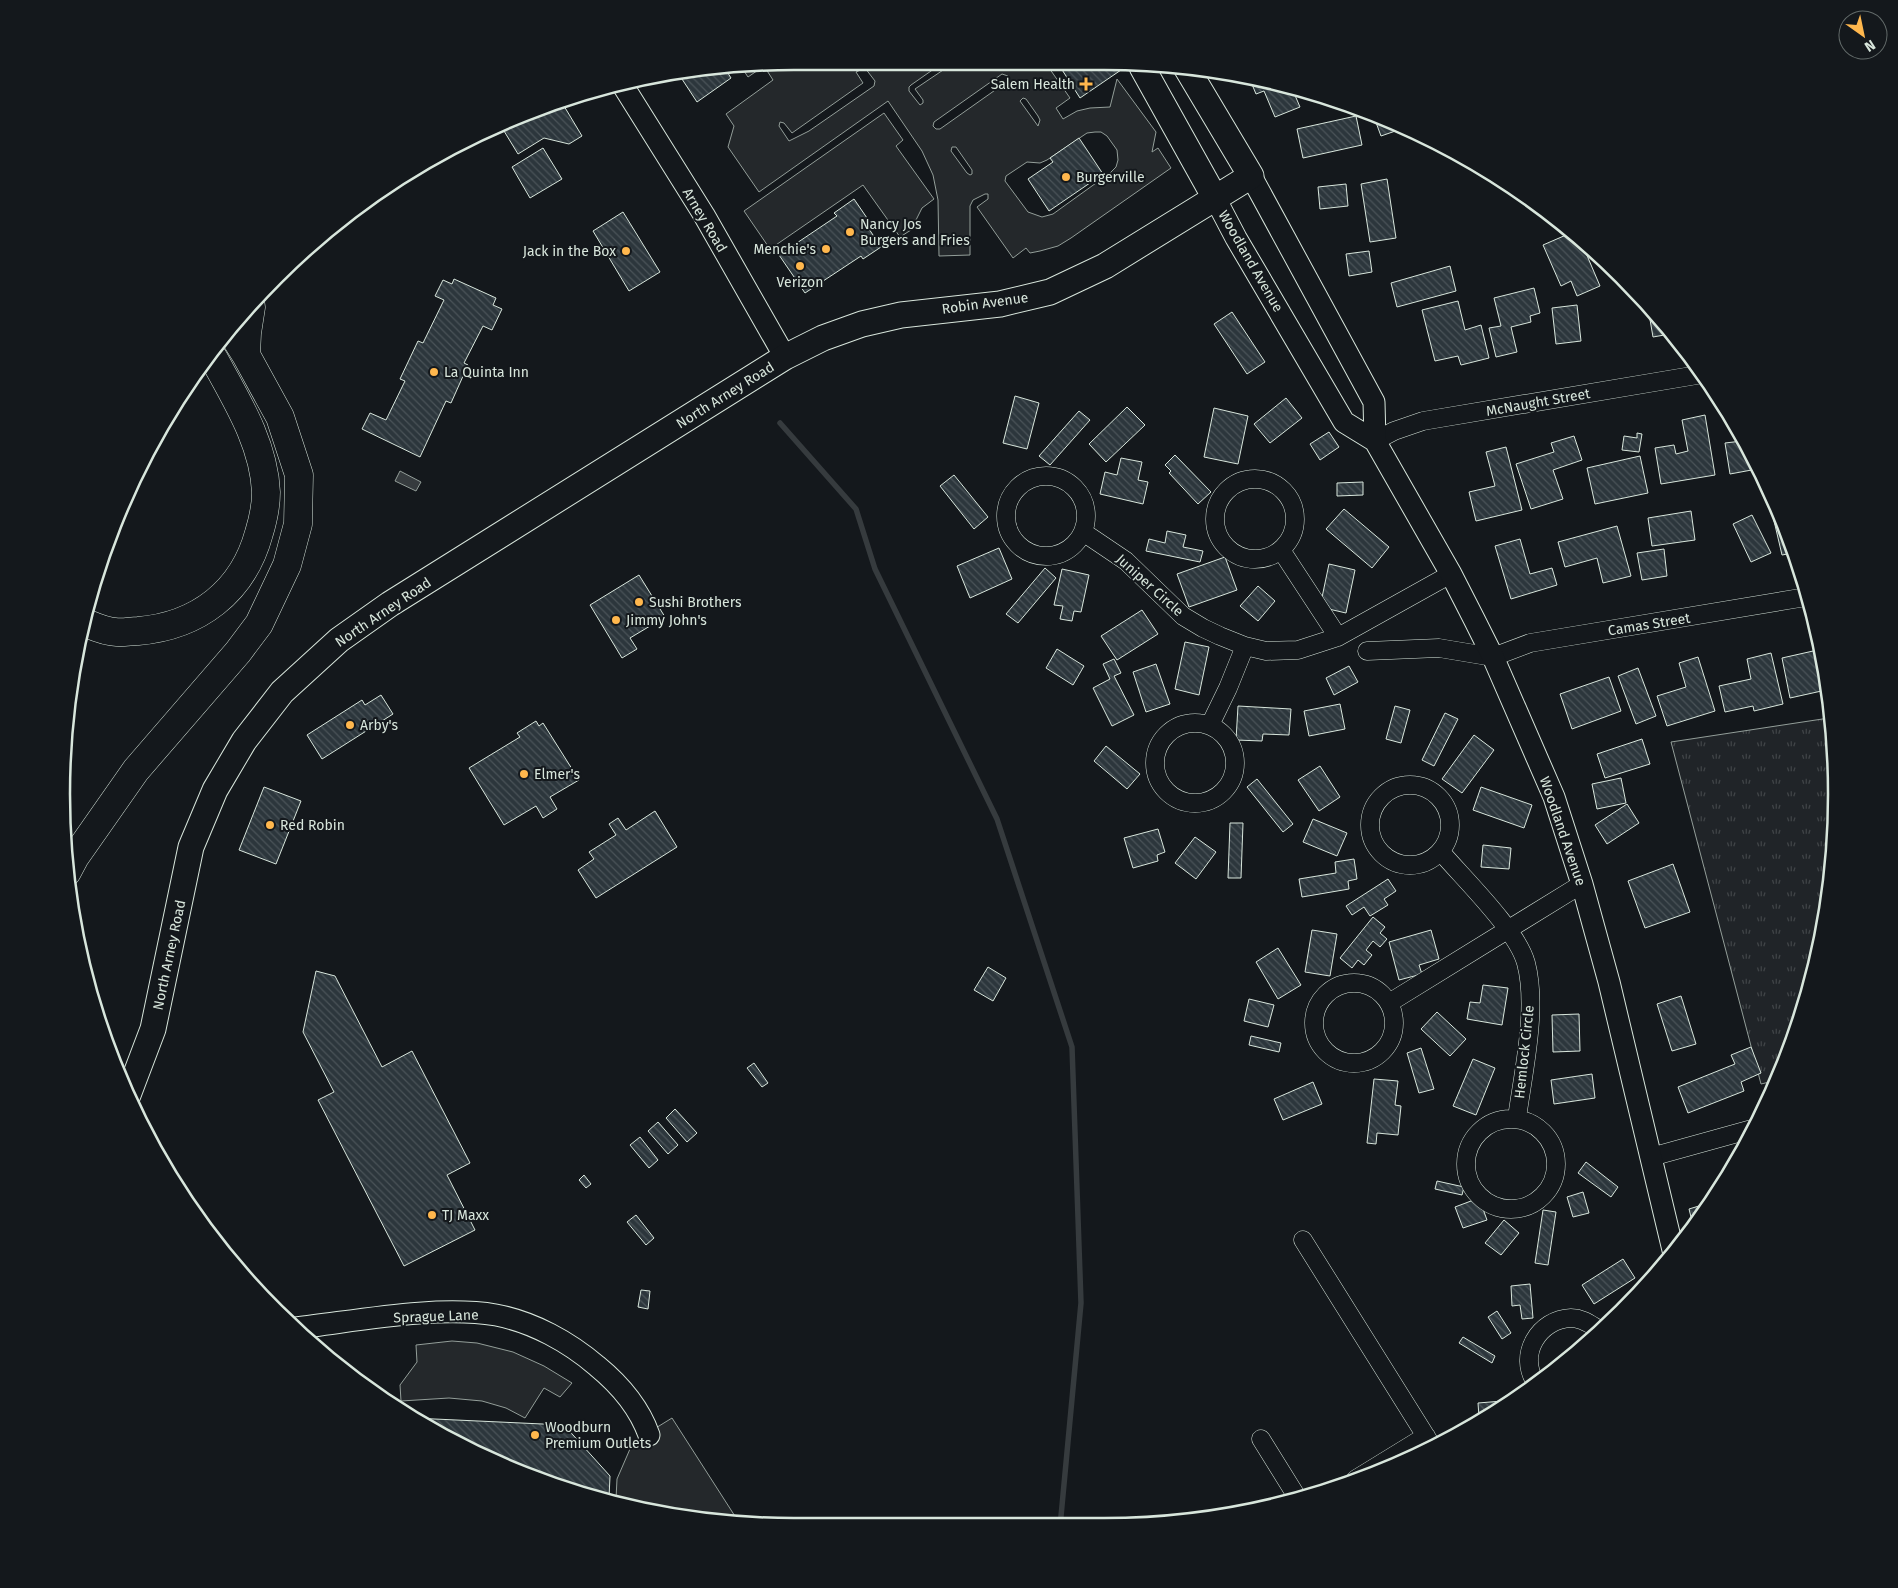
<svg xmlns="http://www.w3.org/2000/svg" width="1898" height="1588" viewBox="0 0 1898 1588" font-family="'Fira Sans',sans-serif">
<defs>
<pattern id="grass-tufts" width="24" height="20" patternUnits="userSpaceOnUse" patternTransform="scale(1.25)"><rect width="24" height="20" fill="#202428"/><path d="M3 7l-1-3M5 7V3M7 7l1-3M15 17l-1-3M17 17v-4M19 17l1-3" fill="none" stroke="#404447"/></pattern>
<pattern id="building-back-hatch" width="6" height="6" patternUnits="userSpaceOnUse" patternTransform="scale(1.25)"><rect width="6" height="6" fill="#2c363c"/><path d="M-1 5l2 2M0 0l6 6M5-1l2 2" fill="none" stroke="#4a5358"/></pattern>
</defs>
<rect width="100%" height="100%" fill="#14181c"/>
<path fill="url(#grass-tufts)" stroke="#939e99" d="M1829,718L1837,794L1823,937L1781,1074L1778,1080L1761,1084L1671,742Z"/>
<path fill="#24282b" stroke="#939e99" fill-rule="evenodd" d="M794,61L889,63L895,69L905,63L941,64L911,85L909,87V91L920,105L923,103V100L915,89L952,64L1047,65L1070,98L1056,108L1063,119L1077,111L1090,108L1110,107L1117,79L1156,132L1152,152L1158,148L1171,168L1071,238L1058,246L1040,251L1030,253L1026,248L1013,258L977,207L988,199V194H985L973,200L970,206V255L939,256L938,200L933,175L922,151L888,101L759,192L728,147L734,126L726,114L773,80L764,66L748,77L742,68ZM865,68L875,81L874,86L809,131L789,141L779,126L780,122L784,123L792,133L863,83L856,72ZM1002,74L1008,76V81L940,129H936L933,126L934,122ZM1023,98L1026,99L1038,116L1040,120L1038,126L1020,101ZM1095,132H1101L1107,136L1117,150L1118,160L1116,167L1110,173L1053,214L1042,217L1028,212L1005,181L1006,176L1027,162L1040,163L1047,160L1087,133ZM952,147H956L972,170V174L970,175L967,173L951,151Z
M884,113L903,140L896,146L934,199L922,208L911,230L900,237L863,185L770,249L744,211Z
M452,1341L477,1343L513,1352L544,1366L572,1383L560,1397L544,1388L525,1418L506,1408L482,1401L449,1398L401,1401L400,1385L417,1362L416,1345Z
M672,1418L740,1524L616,1499L617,1479L633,1442Z"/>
<path fill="#363b3e" stroke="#939e99" d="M400,471L421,482L416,491L395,481Z"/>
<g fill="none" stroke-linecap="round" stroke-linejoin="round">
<path stroke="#363b3e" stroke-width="5.5" d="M780,423L856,509L875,569L997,819L1072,1047L1081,1303L1060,1527"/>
</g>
<path fill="url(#building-back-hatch)" stroke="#d8e6dc" d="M1059,65L1118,66L1121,70L1080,98Z
M726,70L731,78L697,102L680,76Z
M1249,77L1291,86L1300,107L1275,117L1264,91L1256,94Z
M553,104L564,106L582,136L569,144L544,138L518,154L504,131L544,107Z
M1356,116L1362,145L1303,158L1297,129Z
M1374,117L1404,128L1381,136Z
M1079,138L1103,174L1049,211L1028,179L1053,162L1050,158Z
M543,148L562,179L530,198L512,167Z
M1387,179L1396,238L1370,242L1361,184Z
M1346,184L1348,206L1320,209L1318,187Z
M854,199L867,218L863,220L881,247L863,259L861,256L805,293L779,255L837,216L834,213Z
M623,212L660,272L629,291L593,231Z
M1573,232L1580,239L1600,286L1577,296L1571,281L1561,286L1543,245Z
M1369,251L1372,272L1349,276L1346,254Z
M1450,266L1456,291L1397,307L1391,283Z
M454,279L496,298L493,305L502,309L492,330L483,326L464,363L468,365L451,403L446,401L420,457L362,429L370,413L386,420L405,381L400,379L418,341L423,343L444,300L435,296L443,280L452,284Z
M1534,288L1540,313L1530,316L1531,322L1511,327L1517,352L1496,357L1489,328L1501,326L1494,298Z
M1458,301L1465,330L1481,325L1489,358L1461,365L1458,356L1435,361L1422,310Z
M1577,305L1581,341L1556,344L1552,308Z
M1648,308L1670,334L1653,337Z
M1232,312L1265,362L1247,374L1214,324Z
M1015,396L1039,403L1027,449L1003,443Z
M1286,398L1302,418L1270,443L1254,424Z
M1127,407L1145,425L1106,462L1089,444Z
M1214,408L1248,416L1238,464L1204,457Z
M1079,411L1090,420L1050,465L1039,456Z
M1705,415L1715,475L1661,484L1655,448L1674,445L1676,454L1688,451L1682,420Z
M1329,432L1339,447L1320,460L1310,444Z
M1637,433L1642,434L1639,452L1622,450L1624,436L1637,438Z
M1574,436L1582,460L1553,470L1563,499L1531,509L1516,464L1554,452L1551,443Z
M1742,441L1757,469L1730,474L1725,443Z
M1506,447L1522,510L1476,521L1469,492L1495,486L1486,452Z
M1175,455L1211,492L1198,504L1169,473L1171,471L1165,465Z
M1640,456L1648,493L1595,504L1587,468Z
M1121,458L1142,462L1138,480L1148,482L1143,504L1100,494L1105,472L1117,475Z
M954,475L988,517L974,529L940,486Z
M1363,482V495L1337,496V483Z
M1771,494L1781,513L1793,553L1782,555L1768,495Z
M1344,509L1389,547L1372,568L1326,529Z
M1691,511L1695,540L1652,546L1648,518Z
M1752,515L1771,553L1751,562L1733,524Z
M1617,526L1631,576L1603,583L1597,558L1565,567L1558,542Z
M1167,531L1186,535L1183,547L1203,551L1200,562L1146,551L1149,539L1165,543Z
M1520,539L1530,574L1552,568L1557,585L1511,599L1495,546Z
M999,548L1012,579L970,598L957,566Z
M1664,549L1667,576L1642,580L1637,553Z
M1225,557L1237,590L1189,607L1177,574Z
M1329,564L1355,570L1346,613L1320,607Z
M1045,568L1056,578L1018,623L1006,614Z
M1062,569L1089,575L1081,612L1074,611L1072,621L1060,619L1063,606L1054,605Z
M639,575L665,617L630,638L637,649L622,658L590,605Z
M1258,586L1275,601L1258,621L1240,606Z
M1142,610L1158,634L1117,660L1101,636Z
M1185,642L1209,647L1199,695L1175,689Z
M1057,649L1084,666L1073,685L1046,668Z
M1822,649L1826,690L1790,698L1782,658Z
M1771,653L1783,704L1754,711L1753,706L1725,712L1719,686L1751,679L1747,659Z
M1698,657L1715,711L1667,726L1657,696L1686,687L1679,663Z
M1114,659L1121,673L1114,676L1134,715L1112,726L1093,688L1110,679L1103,664Z
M1156,664L1170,704L1146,712L1133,672Z
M1349,666L1358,682L1334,695L1326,678Z
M1638,668L1656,716L1636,724L1618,676Z
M1609,677L1621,711L1572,729L1560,694Z
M381,695L393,714L322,759L307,735L362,700L365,705Z
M1340,704L1345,729L1309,736L1304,711Z
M1238,706L1291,709L1289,735L1263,734L1262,741L1236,740Z
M1395,706L1410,710L1401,743L1386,739Z
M1445,713L1458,719L1434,766L1422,760Z
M536,721L539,726L543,723L579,780L550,797L557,809L543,818L536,806L504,825L469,768L520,737L517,733Z
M1474,735L1494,750L1462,793L1442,779Z
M1642,739L1650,764L1605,778L1597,754Z
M1106,746L1140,774L1127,789L1094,761Z
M1320,766L1340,797L1319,811L1298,780Z
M1621,778L1626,803L1597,809L1592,784Z
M1257,779L1293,824L1283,832L1247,787Z
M264,787L301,801L276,864L239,850Z
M1481,787L1532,805L1524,828L1473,810Z
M1627,804L1639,823L1607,844L1595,825Z
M655,811L677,847L596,898L578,870L594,859L589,852L616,835L609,824L618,818L626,830Z
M1313,819L1347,833L1337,856L1303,842Z
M1230,823H1243L1241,878H1228Z
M1158,829L1165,852L1157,855L1158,861L1133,868L1124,838Z
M1195,837L1216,852L1196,879L1175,863Z
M1483,845L1511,848L1509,869L1481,867Z
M1354,859L1357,879L1348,881L1349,889L1302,897L1299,879L1336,873L1335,862Z
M1673,864L1690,912L1645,928L1628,881Z
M1388,879L1396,891L1384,899L1388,905L1370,916L1364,907L1352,915L1346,906Z
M1373,917L1385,927L1380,933L1387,939L1380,947L1373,941L1366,950L1372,955L1364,965L1358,960L1352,968L1340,958Z
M1312,930L1337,934L1330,976L1305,972Z
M1431,930L1439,959L1419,965L1422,974L1399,980L1389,942Z
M1278,948L1301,985L1278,999L1256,962Z
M988,967L1006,978L993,1001L974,990Z
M316,971L335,976L382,1067L412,1051L470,1163L447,1175L475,1230L404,1266L318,1100L334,1092L303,1032Z
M1483,985L1508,988L1502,1025L1467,1019L1470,1002L1480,1003Z
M1681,996L1696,1044L1672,1051L1657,1004Z
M1249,999L1274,1005L1268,1027L1244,1021Z
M1437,1012L1466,1039L1450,1056L1421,1029Z
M1579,1014L1580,1051L1553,1052L1552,1015Z
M1251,1036L1281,1043L1279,1052L1249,1045Z
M1751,1047L1761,1073L1741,1082L1744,1091L1688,1113L1678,1087L1735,1064L1731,1055Z
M1421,1048L1434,1089L1419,1093L1407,1053Z
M1473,1059L1495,1068L1476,1115L1453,1106Z
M754,1063L768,1083L762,1087L747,1068Z
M1592,1074L1595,1098L1554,1104L1551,1080Z
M1374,1079L1398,1081L1395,1105L1401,1106L1398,1135L1377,1133L1376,1144L1367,1143Z
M1313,1082L1322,1104L1283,1120L1274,1099Z
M675,1109L697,1133L687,1142L666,1118Z
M658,1122L678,1145L668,1154L648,1131Z
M640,1137L658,1160L649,1168L630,1145Z
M1586,1162L1618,1187L1611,1197L1578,1173Z
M584,1175L591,1184L586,1188L579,1180Z
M1437,1181L1464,1187L1462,1195L1435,1189Z
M1583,1192L1589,1213L1573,1217L1567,1197Z
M1479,1198L1487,1220L1463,1228L1455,1207Z
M1712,1202L1693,1225L1689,1209Z
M1543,1210L1556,1212L1548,1265L1535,1263Z
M636,1215L654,1238L646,1245L627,1222Z
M1504,1220L1519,1233L1501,1255L1485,1243Z
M1623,1259L1635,1278L1594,1304L1582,1285Z
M1530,1284L1533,1318L1522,1319L1520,1305L1512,1306L1511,1286Z
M641,1290L650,1291L648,1309L638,1307Z
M1497,1311L1511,1333L1502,1339L1488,1317Z
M1463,1337L1495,1356L1492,1363L1459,1343Z
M1515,1400L1486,1416L1479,1417L1478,1403Z
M413,1418L564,1425L610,1476L609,1498L559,1488L428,1429Z"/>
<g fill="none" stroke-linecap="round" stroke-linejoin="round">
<g stroke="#d8e6dc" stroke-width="19">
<path id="minor" d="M1375,441L1394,431L1423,421L1703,374
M1006 516a40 40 0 1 1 80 0a40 40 0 1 1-80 0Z
M1215 519a40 40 0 1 1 80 0a40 40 0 1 1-80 0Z
M1083,532L1126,561L1183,616L1203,628L1220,636L1245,646L1266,651L1298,650L1338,637L1451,574
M1281,550L1338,637
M1367,651L1439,648L1493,657L1530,643L1806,597
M1155 763a40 40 0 1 1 80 0a40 40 0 1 1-80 0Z
M1210,725L1228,688L1245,646
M1370 825a40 40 0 1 1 80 0a40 40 0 1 1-80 0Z
M1441,852C1464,879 1517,930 1526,963C1538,1008 1523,1073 1517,1118
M1314 1023a40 40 0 1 1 80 0a40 40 0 1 1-80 0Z
M1389,1003L1582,884
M1466 1164a45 45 0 1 1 90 0a45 45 0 1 1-90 0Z
M1651,1157L1752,1129
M1303,1240L1432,1446
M1536,1383C1517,1355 1539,1319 1571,1318C1583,1318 1591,1325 1600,1330
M1261,1439L1297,1497
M1356,1479L1426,1436"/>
</g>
<g stroke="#d8e6dc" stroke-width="23">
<path id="tertiary" d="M622,84L704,215L785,357
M1251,176L1374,402L1375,441L1451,574L1475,621L1493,657L1554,797L1582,884L1609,982L1673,1250
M1215,198L1236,238L1344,422L1375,441
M296,1328C357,1321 436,1305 496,1315C533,1322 569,1342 597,1366C619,1384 639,1407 649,1435"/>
</g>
<g stroke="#d8e6dc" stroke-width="27">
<path id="secondary" d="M1142,67L1215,198
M128,1095L153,1029L191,847L215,790L244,741L282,692L339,640L390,604L785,357L823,338L862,324L901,315L1000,304L1050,292L1105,266L1251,176L1186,67"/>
</g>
<g stroke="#d8e6dc" stroke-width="29">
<path id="motorway" d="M246,355L247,333L251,307
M83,622C93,626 105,632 116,632C123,633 131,631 138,631C198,626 243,592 259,533C263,520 266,506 266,492C264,444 237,401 214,359L210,356
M67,872L75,857L136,770L238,652L259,624L287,565L298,524L299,475L280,417L246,355L231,331"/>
</g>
<use href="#minor" stroke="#14181c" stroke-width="18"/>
<use href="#tertiary" stroke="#14181c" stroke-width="21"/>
<use href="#secondary" stroke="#14181c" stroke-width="25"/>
<use href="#motorway" stroke="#14181c" stroke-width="28"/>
</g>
<g fill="#ffb74d" stroke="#14181c" stroke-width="2">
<path d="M1083.5 76.5h5v5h5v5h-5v5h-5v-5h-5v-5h5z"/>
<circle cx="1066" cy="177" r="5"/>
<circle cx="850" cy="232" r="5"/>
<circle cx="826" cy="249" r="5"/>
<circle cx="626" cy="251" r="5"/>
<circle cx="800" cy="266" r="5"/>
<circle cx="434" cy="372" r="5"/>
<circle cx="639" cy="602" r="5"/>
<circle cx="616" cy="620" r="5"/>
<circle cx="350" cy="725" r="5"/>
<circle cx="524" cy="774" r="5"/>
<circle cx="270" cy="825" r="5"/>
<circle cx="432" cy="1215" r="5"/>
<circle cx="535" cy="1435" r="5"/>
</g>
<g text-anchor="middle" stroke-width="4" stroke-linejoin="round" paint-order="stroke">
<g font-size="14" fill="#d8e6dc" stroke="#14181c" text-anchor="start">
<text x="1075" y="89" text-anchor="end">Salem Health</text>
<text x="1076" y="182">Burgerville</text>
<text x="860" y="229">Nancy Jos<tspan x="860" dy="16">Burgers and Fries</tspan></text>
<text x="816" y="254" text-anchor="end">Menchie's</text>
<text x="616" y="256" text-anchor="end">Jack in the Box</text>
<text x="800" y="287" text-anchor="middle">Verizon</text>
<text x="444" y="377">La Quinta Inn</text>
<text x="649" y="607">Sushi Brothers</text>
<text x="626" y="625">Jimmy John's</text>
<text x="360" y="730">Arby's</text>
<text x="534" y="779">Elmer's</text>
<text x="280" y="830">Red Robin</text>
<text x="442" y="1220">TJ Maxx</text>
<text x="545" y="1432">Woodburn<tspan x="545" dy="16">Premium Outlets</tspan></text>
</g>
<g font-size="14" fill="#d8e6dc" stroke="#14181c">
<text transform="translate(705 220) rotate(59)" y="5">Arney Road</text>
<text transform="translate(1251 261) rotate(60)" y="5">Woodland Avenue</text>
<text transform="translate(985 303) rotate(-8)" y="5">Robin Avenue</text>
<text transform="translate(725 395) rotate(-32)" y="5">North Arney Road</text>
<text transform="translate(1538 402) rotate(-10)" y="5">McNaught Street</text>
<text transform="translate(1150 585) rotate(42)" y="5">Juniper Circle</text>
<text transform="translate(383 612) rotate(-34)" y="5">North Arney Road</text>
<text transform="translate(1649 624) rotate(-9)" y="5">Camas Street</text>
<text transform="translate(1563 831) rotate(71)" y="5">Woodland Avenue</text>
<text transform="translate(169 955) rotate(-78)" y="5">North Arney Road</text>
<text transform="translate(1524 1052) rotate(-84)" y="5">Hemlock Circle</text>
<text transform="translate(436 1316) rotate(-2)" y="5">Sprague Lane</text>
</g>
</g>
<path d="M0 0H1898V1588H0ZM794 70H1104A724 724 0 0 1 1828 794V794A724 724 0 0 1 1104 1518H794A724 724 0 0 1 70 794V794A724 724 0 0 1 794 70Z" fill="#14181c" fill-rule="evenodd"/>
<path fill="none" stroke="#d8e6dc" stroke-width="2.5" d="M794 70H1104A724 724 0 0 1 1828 794V794A724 724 0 0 1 1104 1518H794A724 724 0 0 1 70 794V794A724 724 0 0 1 794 70Z"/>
<g transform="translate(1863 35) rotate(147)"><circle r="24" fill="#14181c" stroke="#626a69"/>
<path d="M0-4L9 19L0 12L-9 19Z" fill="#ffb74d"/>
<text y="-8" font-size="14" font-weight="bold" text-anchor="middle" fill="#d8e6dc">N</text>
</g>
</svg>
